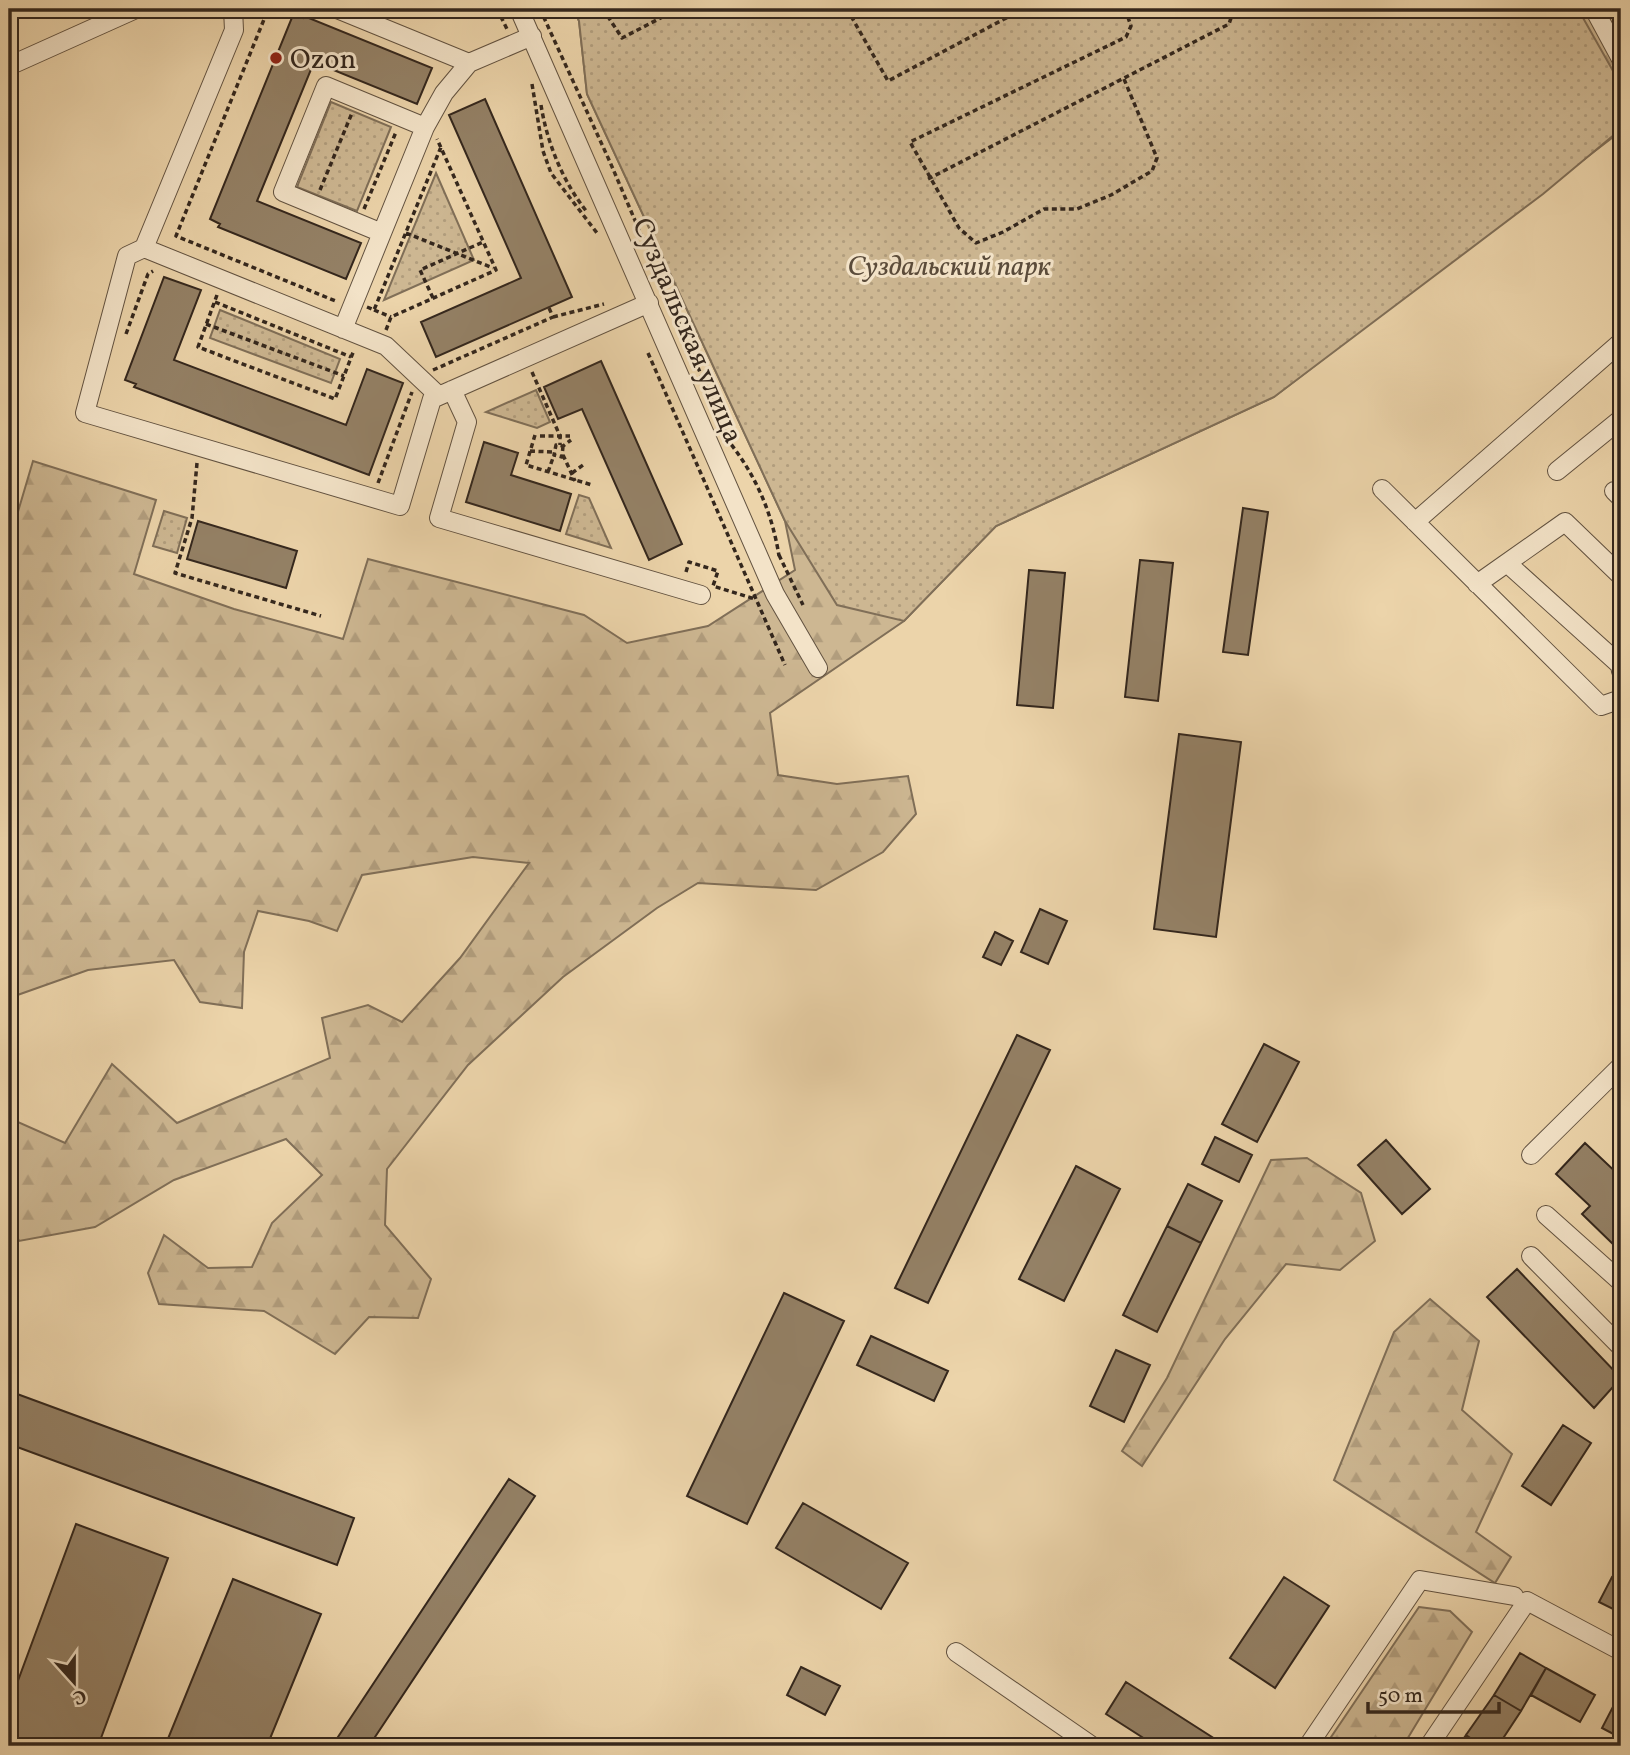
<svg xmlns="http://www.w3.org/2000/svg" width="1630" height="1755" viewBox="0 0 1630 1755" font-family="Vollkorn,serif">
<defs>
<pattern id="forest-firs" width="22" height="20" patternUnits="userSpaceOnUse" patternTransform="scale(1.75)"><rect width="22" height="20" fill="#cdb792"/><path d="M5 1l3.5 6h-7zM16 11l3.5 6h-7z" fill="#b19d7d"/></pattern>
<pattern id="park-dots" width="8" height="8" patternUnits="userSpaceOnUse" patternTransform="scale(1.75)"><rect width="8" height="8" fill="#cdb792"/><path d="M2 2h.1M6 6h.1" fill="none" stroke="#b19d7d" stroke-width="1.8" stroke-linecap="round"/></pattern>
</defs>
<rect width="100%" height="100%" fill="#ecd4aa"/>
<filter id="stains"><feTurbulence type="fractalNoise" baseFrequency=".00286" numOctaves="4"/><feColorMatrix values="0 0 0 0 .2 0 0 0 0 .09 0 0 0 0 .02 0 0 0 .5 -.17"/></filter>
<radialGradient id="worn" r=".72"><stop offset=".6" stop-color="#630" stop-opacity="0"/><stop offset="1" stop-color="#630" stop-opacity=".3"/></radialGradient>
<path fill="url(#forest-firs)" stroke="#806f58" stroke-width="2" d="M574,9H1621V131L1274,397L996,526L904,621L770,713L778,775L837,784L908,776L916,814L883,852L816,890L698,883L657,908L563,977L468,1065L387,1169L385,1225L431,1279L418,1318L369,1317L335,1354L264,1311L159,1304L148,1273L164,1235L208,1268L252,1267L272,1223L322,1175L286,1139L174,1180L95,1227L19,1241L9,1220V1118L65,1143L112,1064L177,1123L330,1058L322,1018L368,1005L402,1022L460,958L529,863L473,857L362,875L337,931L309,921L258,911L244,952L242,1008L200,1002L174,960L88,970L9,998V542L33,461L156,500L134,574L234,609L343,639L368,559L584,615L627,643L708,626L795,570L785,521L587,94L579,21Z
M1307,1158L1361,1193L1375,1241L1340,1270L1286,1264L1225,1339L1142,1466L1122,1451L1167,1378L1271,1160Z
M1430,1299L1479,1341L1462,1410L1512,1454L1476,1532L1511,1557L1495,1583L1334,1480L1394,1332Z
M1419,1607L1450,1611L1472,1632L1403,1746H1325Z"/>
<path fill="url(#park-dots)" stroke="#806f58" stroke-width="2" d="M574,9H1578L1621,85V129L1543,194L1274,397L996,526L904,621L837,605L785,521L587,94L579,21Z
M331,102L391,127L357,211L297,187Z
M436,173L474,260L384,300Z
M220,310L340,359L331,383L210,338Z
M536,390L550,422L537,428L486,412Z
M579,495L589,498L611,548L566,534Z
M164,511L187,518L177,553L153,546Z"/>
<path fill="#948166" stroke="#34271d" stroke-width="2" d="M293,15L303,18L304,16L432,68L417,104L314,62L257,201L361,243L346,279L218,227L220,224L210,219Z
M485,99L572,297L436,357L421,322L521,278L449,115Z
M164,277L201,290L174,360L346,425L367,369L403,383L369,475L134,387L136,384L125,380Z
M601,361L682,544L649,560L582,409L558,419L544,387Z
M484,442L518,453L511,475L571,494L560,531L466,502Z
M1243,508L1268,512L1248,655L1223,652Z
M198,521L297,551L286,588L187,559Z
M1140,560L1173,563L1158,701L1125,697Z
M1029,570L1065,573L1053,708L1017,705Z
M1179,734L1241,742L1216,937L1154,929Z
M1040,909L1067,921L1048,964L1021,952Z
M995,932L1013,941L1001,965L983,957Z
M1017,1035L1050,1050L928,1303L895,1288Z
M1264,1044L1299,1062L1257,1142L1222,1124Z
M1215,1137L1252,1155L1239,1182L1202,1164Z
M1386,1140L1430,1189L1402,1214L1358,1165Z
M1585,1143L1621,1177L1616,1183L1621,1187V1243L1617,1248L1582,1214L1590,1206L1556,1174Z
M1076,1166L1120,1189L1064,1301L1019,1279Z
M1188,1184L1222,1201L1201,1243L1167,1226Z
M1167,1226L1201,1243L1157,1332L1123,1315Z
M1517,1269L1621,1378L1594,1408L1487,1297Z
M784,1293L844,1321L747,1524L687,1496Z
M871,1336L948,1371L934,1401L857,1365Z
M1116,1350L1150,1365L1124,1422L1090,1406Z
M9,1391L354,1518L337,1565L9,1444Z
M1563,1425L1591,1443L1551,1505L1522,1486Z
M509,1479L535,1496L369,1746H332Z
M9,1500L16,1503L9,1522Z
M803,1503L908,1563L881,1609L776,1548Z
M76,1524L168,1558L98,1746H9V1705Z
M1284,1577L1329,1606L1275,1688L1230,1658Z
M1612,1577L1621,1581V1613L1599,1602Z
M233,1579L321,1614L267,1746H165Z
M1520,1653L1546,1668L1521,1711L1494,1695Z
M801,1667L840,1686L825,1715L787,1695Z
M1546,1668L1595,1695L1580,1722L1531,1695Z
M1126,1682L1226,1746H1156L1106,1714Z
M1494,1695L1521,1711L1498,1746H1482L1466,1735Z
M1617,1699L1621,1701V1738L1602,1728Z
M1466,1735L1482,1746H1459Z"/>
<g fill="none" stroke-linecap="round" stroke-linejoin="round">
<g stroke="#625240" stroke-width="20">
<path id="minor" d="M233,9L234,30L144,248L127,256L85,413L400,506L432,399L649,303
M337,9L469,63
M519,9L775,594L818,668
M1594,9L1621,59
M9,66L136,9
M382,233L283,192L326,86L425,127
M144,248L386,346L439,396
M343,329L425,127L444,93L469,63L532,36
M452,390L467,422L439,518L701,595
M1557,471L1621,419
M1382,489L1601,706L1621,699
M1614,491L1621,498
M1415,522L1621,342
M1507,563L1620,665L1621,671
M1477,584L1565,522L1621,576
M1531,1155L1621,1066
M1546,1215L1621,1282
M1531,1256L1621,1347
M956,1652L1092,1746
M1308,1746L1420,1580L1514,1596
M1429,1746L1527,1601L1621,1651"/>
</g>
<path stroke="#34271d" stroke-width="3.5" stroke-dasharray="5 3.5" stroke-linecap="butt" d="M276,9L265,17L176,236L338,302
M313,9H316
M497,9L507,29
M540,9L610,162L729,440
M603,9L622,38L678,9
M847,9L888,81L1023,9
M542,15L556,9
M1124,79L1157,158L1152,171L1111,195L1077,209H1044L1003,232L976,243L959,228L910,142L1126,37L1131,26L1125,9
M532,84L543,151L551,173L597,233
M541,105C547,143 563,182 587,212
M928,179L1229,24L1234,9
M320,190L352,113
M364,209L396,132
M406,233L493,268
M217,295L198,347L335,399L354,350
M433,298L420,270L483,242
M215,302L351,357
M367,307L374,310L441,147
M374,310L391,317
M553,317L604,304
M206,324L344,376
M386,330L391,317L496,270L437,139
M126,334L148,274L153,271
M648,353L785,665
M433,370L553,317L549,308
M532,372L560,436V445
M535,435L526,465L592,485
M540,436H570
M726,438C755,473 772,512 779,556
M563,446L562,457L554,455L556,445L563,446L571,440
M530,451L552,452
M563,455L575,481
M197,463L192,518L175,573L321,616
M548,472L554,455
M572,473L583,465
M378,483L412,392
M779,555L803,605
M686,572L689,562L718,571L713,586L755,599"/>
<use href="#minor" stroke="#f3e3c8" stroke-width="18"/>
</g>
<circle fill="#8f2418" stroke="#f3e3c8" stroke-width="2.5" cx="276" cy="58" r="7"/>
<g text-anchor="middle" stroke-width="6" stroke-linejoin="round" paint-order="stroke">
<g font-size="28" fill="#34271d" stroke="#f3e3c8" text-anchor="start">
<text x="290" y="68">Ozon</text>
</g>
<g font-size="28" font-style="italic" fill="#5a4b3a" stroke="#f3e3c8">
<text x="949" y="275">Суздальский парк</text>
</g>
<g font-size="28" fill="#34271d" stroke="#f3e3c8">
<text transform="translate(689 330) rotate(67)" y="10">Суздальская улица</text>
</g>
</g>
<rect width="1630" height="1755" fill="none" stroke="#ecd4aa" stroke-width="35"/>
<rect x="10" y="10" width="1609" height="1734" fill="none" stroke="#34271d" stroke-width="3.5"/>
<rect x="18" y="18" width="1595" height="1720" fill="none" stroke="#34271d" stroke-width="2"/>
<g transform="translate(74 1682) rotate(159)" stroke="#f3e3c8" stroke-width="5" paint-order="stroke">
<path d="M0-5L12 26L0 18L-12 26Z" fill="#34271d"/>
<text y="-10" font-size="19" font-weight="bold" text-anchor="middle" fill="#34271d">С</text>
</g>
<path d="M1368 1702v10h131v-10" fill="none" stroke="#34271d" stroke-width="3.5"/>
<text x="1378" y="1702" font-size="21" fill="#34271d" stroke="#f3e3c8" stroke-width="5" paint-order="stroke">50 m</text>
<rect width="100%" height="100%" filter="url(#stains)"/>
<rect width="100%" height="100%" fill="url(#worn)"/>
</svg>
